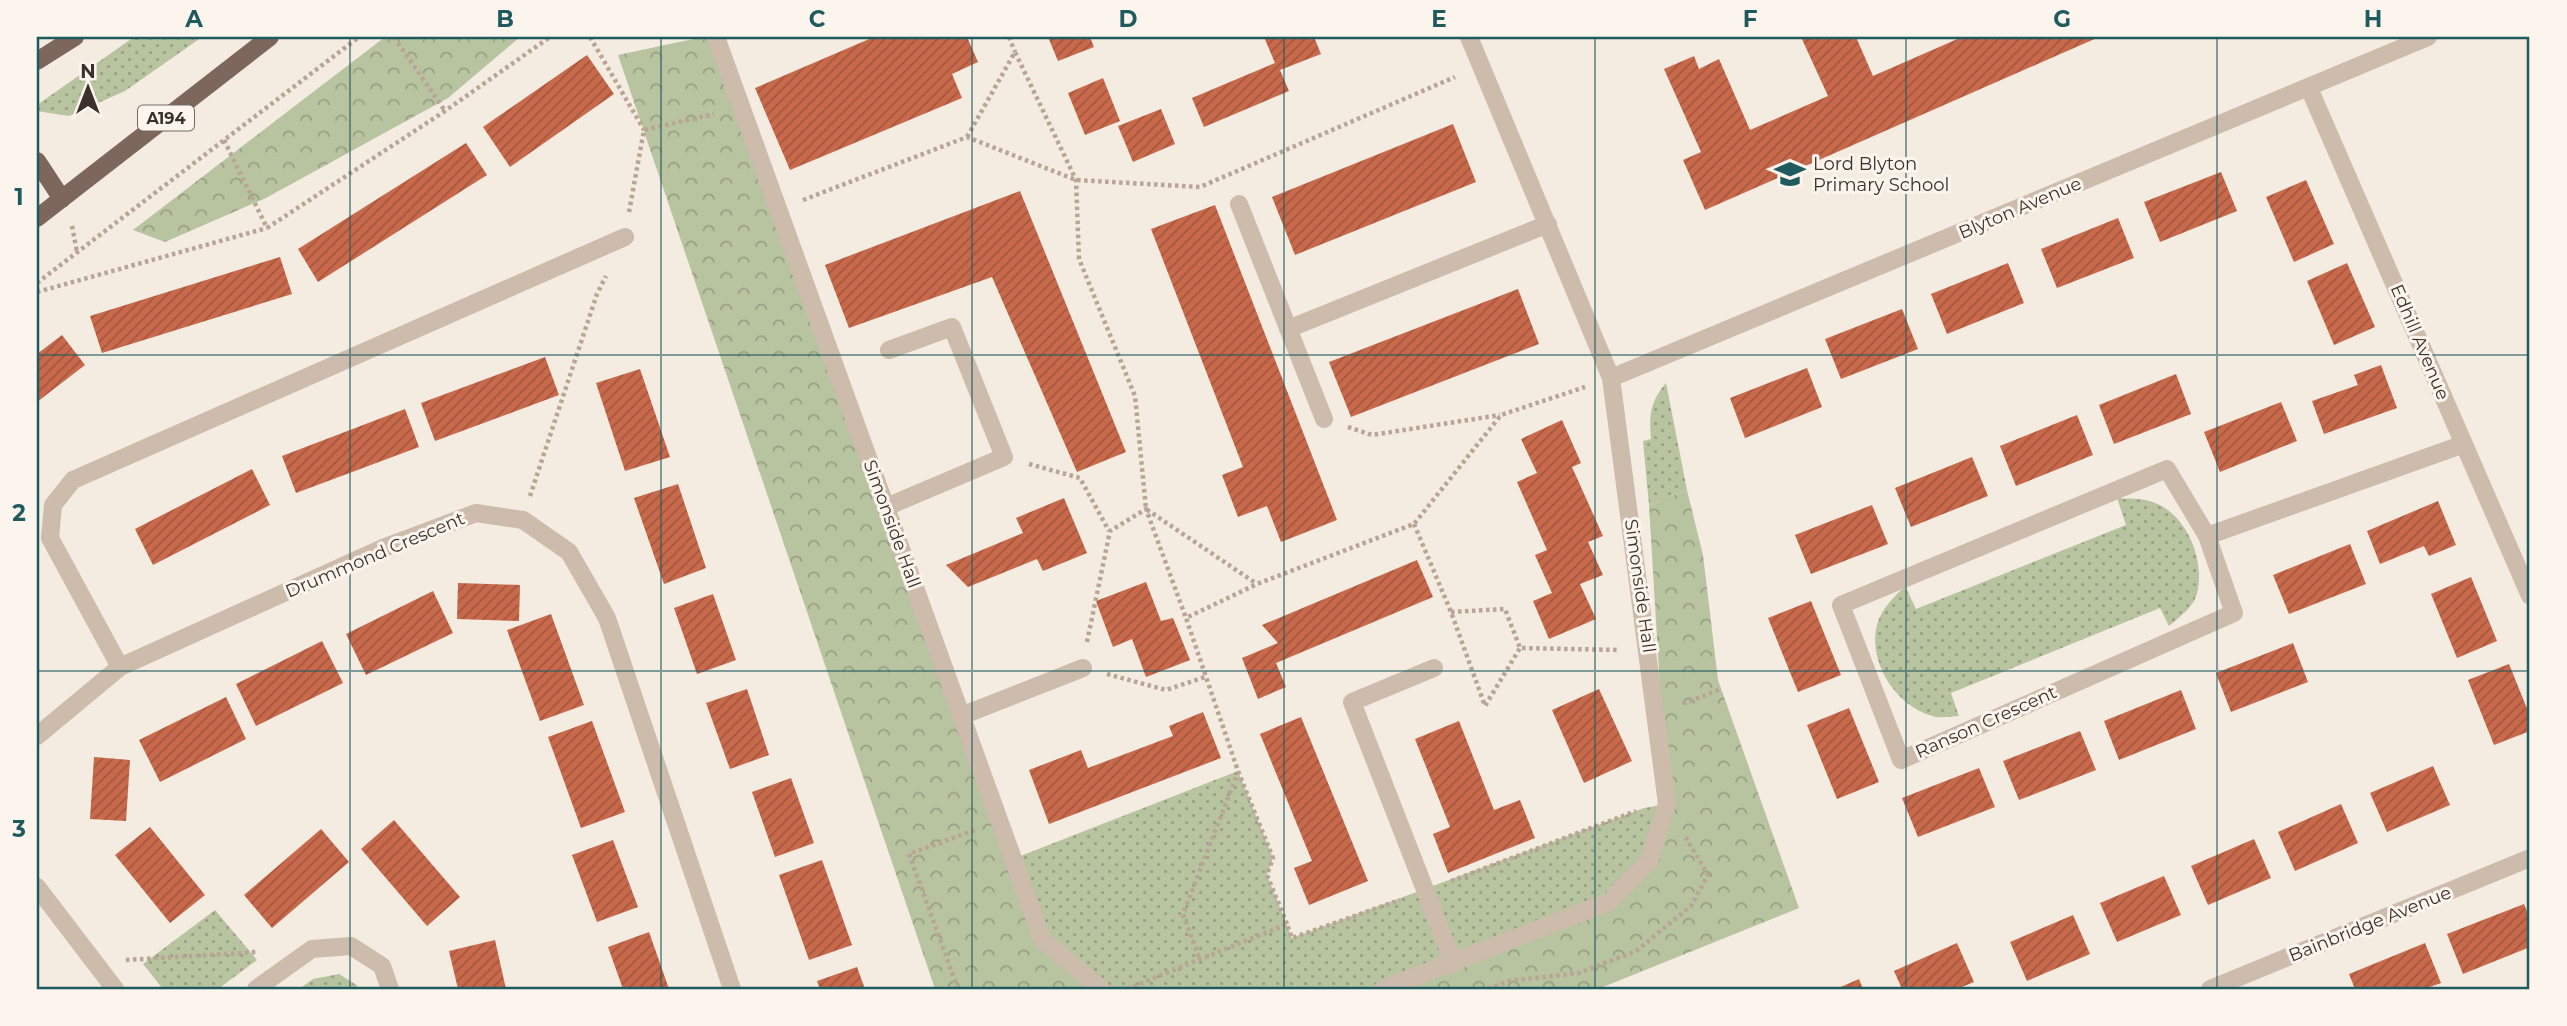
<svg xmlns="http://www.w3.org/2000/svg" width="2567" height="1026" viewBox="0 0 2567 1026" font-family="Montserrat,sans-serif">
<defs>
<pattern id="green-dots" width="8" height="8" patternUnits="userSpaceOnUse" patternTransform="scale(1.75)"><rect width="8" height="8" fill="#b8c4a0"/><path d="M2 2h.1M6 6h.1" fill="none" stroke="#97a083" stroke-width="1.8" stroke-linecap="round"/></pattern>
<pattern id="forest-crowns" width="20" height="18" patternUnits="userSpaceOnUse" patternTransform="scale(1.75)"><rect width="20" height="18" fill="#b8c4a0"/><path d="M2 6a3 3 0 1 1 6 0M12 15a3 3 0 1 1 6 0" fill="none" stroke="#97a083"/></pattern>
<pattern id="building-hatch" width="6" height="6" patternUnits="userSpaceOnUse" patternTransform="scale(1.75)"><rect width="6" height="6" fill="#c8694b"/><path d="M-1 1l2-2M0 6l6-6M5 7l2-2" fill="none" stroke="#a4573f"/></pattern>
</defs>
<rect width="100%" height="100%" fill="#f4ebe1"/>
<path fill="url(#green-dots)" d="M134,37H202L125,91L69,116L37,111V105Z
M1666,383L1687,490L1649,505L1643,441L1651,439C1649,415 1650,402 1666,383Z
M2117,498C2127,499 2140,498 2149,501C2184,510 2204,555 2198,589C2196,605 2181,616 2169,626L2160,608L1951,693L1959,716C1952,716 1944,718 1937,717C1899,710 1867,664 1877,625C1881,609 1894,597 1905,586L1916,609L2126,525Z
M1238,771L1273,858L1267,875L1292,938L1644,808L1667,804L1649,861L1609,902L1383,989H1101L1042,939L1013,859Z
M215,910L257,960L218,989H163L143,964Z
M339,974L358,986L353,989H299L313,979Z"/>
<path fill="url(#forest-crowns)" d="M385,37H520L448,98L266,198L165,242L133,230Z
M703,37H716L1042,938L1101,989H935L618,55Z
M1687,490L1703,555L1718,680L1799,908L1598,989H1383L1609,902L1649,861L1667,804L1649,505Z"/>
<path fill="url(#building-hatch)" d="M874,37H967L978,62L952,74L962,98L790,170L755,88Z
M1048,37H1090L1094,47L1058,61Z
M1264,37H1314L1321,54L1280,70L1289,91L1204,127L1192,98L1275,63Z
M1801,37H1856L1873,76L1962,37H2099L1705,210L1683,160L1701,152L1664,69L1694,56L1699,69L1719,59L1750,130L1828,96Z
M587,55L614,94L510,167L483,127Z
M1103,78L1120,121L1085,135L1068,93Z
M1161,109L1175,144L1133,162L1118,126Z
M1453,124L1476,182L1295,255L1272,197Z
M466,143L487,175L318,282L298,249Z
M2221,172L2237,211L2160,242L2144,202Z
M2306,180L2334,244L2294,262L2266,197Z
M1020,191L1126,452L1077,472L992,277L849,328L825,265Z
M1215,205L1337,520L1281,542L1267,506L1238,517L1222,475L1243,467L1151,229Z
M2118,218L2134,258L2057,288L2041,249Z
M280,257L292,294L102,353L90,316Z
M2008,263L2024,303L1947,334L1931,294Z
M2347,263L2375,327L2334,345L2307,281Z
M1518,289L1539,344L1351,417L1329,362Z
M1902,309L1918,349L1841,379L1825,339Z
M62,335L85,365L37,402V354Z
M545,357L559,395L435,441L421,403Z
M2381,365L2397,408L2324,434L2312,401L2358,385L2354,375Z
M1807,368L1822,407L1745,438L1730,398Z
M640,369L670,457L625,471L596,383Z
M2176,374L2191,414L2114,444L2099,405Z
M2281,402L2297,441L2220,472L2204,432Z
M405,409L419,447L296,493L282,456Z
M2077,415L2093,455L2016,486L2000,446Z
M1562,420L1581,463L1572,467L1603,536L1588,542L1603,575L1580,584L1596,619L1549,639L1533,601L1552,593L1535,555L1547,550L1517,482L1537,473L1521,439Z
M1972,457L1988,496L1911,527L1895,488Z
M252,469L270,505L153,565L135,529Z
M678,484L706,568L664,584L634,498Z
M1064,498L1087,553L1043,571L1037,559L968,587L946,565L1023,533L1016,518Z
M2438,501L2456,545L2429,556L2424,546L2380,564L2367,531Z
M1872,505L1888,544L1811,574L1795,535Z
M2350,544L2366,584L2289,614L2273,575Z
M1417,560L1433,597L1276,663L1286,687L1258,699L1242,658L1278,643L1262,625Z
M2471,577L2497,641L2457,658L2431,594Z
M1146,582L1161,621L1173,618L1190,660L1146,677L1132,639L1113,647L1096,601Z
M458,583L520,585L519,621L457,619Z
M433,591L453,633L366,675L346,634Z
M713,594L736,660L697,674L674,608Z
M1811,601L1841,675L1798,692L1768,618Z
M551,614L584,705L540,721L507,630Z
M322,641L343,683L256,726L236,684Z
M2293,643L2308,682L2231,712L2216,673Z
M2509,664L2530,716V731L2494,745L2468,680Z
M747,689L769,755L730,769L706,703Z
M1599,689L1632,761L1584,783L1552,710Z
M2181,690L2196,729L2119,760L2104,721Z
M226,697L246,739L160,782L139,740Z
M1849,708L1879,782L1837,799L1807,725Z
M1203,712L1221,758L1049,824L1029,770L1081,750L1088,768L1173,736L1169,726Z
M1301,717L1368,881L1309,905L1294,868L1312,861L1260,734Z
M592,721L625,812L581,828L548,737Z
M1459,721L1494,810L1520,800L1535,838L1448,873L1433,834L1450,827L1415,739Z
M2080,731L2096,770L2019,800L2003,761Z
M94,757L130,760L126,821L90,819Z
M2433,766L2450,805L2387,832L2370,793Z
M1979,768L1995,807L1918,837L1902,798Z
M791,778L814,843L775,857L752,792Z
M2341,804L2358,843L2295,871L2278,832Z
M394,820L460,897L427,926L361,849Z
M150,827L205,895L170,923L115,855Z
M321,829L349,862L272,928L244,895Z
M2254,839L2271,878L2208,905L2191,866Z
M613,840L638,907L597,922L572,855Z
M822,860L852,945L809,960L779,875Z
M2164,876L2181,915L2117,942L2100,903Z
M2524,904L2530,919V947L2463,974L2447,934Z
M2073,915L2090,954L2027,981L2010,942Z
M649,932L669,989H623L608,947Z
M495,940L506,989H458L449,951Z
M1957,943L1974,982L1957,989H1902L1894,971Z
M2425,943L2441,983L2424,989H2355L2349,974Z
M857,967L865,989H820L817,981Z
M1859,979L1863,989H1836Z"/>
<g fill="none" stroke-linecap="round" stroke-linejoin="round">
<path stroke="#b9a596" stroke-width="4.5" stroke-dasharray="3.5 3.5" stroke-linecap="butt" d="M394,37L445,111
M590,37L644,130
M1009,37L1015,52
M967,137L1015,52L1076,180L1079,259L1135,396L1146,509L1257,584
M224,140L267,228L445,111L550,37
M803,200L967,137L1076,180L1200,187L1455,77
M629,212L644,130L714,114
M72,226L77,252
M37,283L359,37
M37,292L267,228
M1348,427L1372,435L1500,415
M1029,464L1080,478L1109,531
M530,496L597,294L606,276
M1414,524L1451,612L1485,706L1520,648
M1451,612L1505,609L1520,648L1620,650
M1087,642L1110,531L1146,509L1186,618
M1107,674L1166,690L1205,677
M1683,704L1721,689
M1451,881L1636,811
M1287,924L1267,875L1273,858L1238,771L1186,618L1257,584L1414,524L1501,415L1585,387
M1199,957L1183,914L1238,772
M126,960L257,952
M958,989L909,854L975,830
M1127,989L1287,924L1292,938L1400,900
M1488,989L1509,981L1579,973L1636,951L1691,906L1708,875L1685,836"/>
<path stroke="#cdbbac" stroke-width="18" d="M716,37L1042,939L1101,989
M2309,88L2530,596
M1239,204L1324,419
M1288,329L1548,224
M1611,378L2428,37
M886,507L1004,457L952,327L889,350
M2207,536L2167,469L1841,605L1901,760L2234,613L2207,536L2464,444
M120,667L50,538L53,505L73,480L625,237
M1434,668L1352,702L1454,964
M961,716L1083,668
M37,736L120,667L383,548L476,513L523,520L569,552L607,618L732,989
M37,887L115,989
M256,989L312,949L351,946L382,966L390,989
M1383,989L1609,902L1649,861L1667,804L1611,378L1469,37
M2210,989L2530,858"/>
<path stroke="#7d675c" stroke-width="18" d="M37,61L75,37
M37,161L62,199
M37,218L270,37"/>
</g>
<path fill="none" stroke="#1f5a5e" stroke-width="2" stroke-opacity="0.55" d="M350,37V989M661,37V989M972,37V989M1284,37V989M1595,37V989M1906,37V989M2217,37V989M37,355H2530M37,671H2530"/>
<defs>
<g id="school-bare" transform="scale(2.415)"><path d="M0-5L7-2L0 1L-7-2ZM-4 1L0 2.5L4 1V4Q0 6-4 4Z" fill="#1f5a5e" stroke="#fbf5ee" stroke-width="2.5" paint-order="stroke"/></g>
</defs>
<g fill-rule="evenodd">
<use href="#school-bare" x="1790" y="174"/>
</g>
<g text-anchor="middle" stroke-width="6" stroke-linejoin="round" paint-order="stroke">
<rect fill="#fbf5ee" stroke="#756b66" stroke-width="2" x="138" y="105.5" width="56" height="25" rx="5"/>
<g font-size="16" font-weight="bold" fill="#3b302b">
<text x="166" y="124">A194</text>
</g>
<g font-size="18" fill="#3b302b" stroke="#fbf5ee" text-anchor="start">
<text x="1813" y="170">Lord Blyton<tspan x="1813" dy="21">Primary School</tspan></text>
</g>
<g font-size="18" fill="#3b302b" stroke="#fbf5ee">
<text transform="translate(2020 208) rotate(-23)" y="6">Blyton Avenue</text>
<text transform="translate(2420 342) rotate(67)" y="6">Edhill Avenue</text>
<text transform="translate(892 524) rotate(70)" y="6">Simonside Hall</text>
<text transform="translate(375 555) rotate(-23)" y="6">Drummond Crescent</text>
<text transform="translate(1640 586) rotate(82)" y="6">Simonside Hall</text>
<text transform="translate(1986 722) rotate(-24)" y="6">Ranson Crescent</text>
<text transform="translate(2370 924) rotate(-22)" y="6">Bainbridge Avenue</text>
</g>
</g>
<rect width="2567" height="1026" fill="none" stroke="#fbf5ee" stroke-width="77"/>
<g transform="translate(88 88)" stroke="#fbf5ee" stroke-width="5" paint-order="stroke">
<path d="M0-5L12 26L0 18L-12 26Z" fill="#3b302b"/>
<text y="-10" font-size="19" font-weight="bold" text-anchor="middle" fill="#3b302b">N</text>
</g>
<rect x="38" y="38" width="2490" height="950" fill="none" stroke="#1f5a5e" stroke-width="2.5"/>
<g font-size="23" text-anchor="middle" font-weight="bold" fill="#1f5a5e">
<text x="194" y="27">A</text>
<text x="505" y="27">B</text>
<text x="817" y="27">C</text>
<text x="1128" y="27">D</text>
<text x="1439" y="27">E</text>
<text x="1750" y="27">F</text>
<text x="2062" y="27">G</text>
<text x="2373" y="27">H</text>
<text x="19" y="205">1</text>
<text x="19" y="521">2</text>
<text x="19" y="837">3</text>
</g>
</svg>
